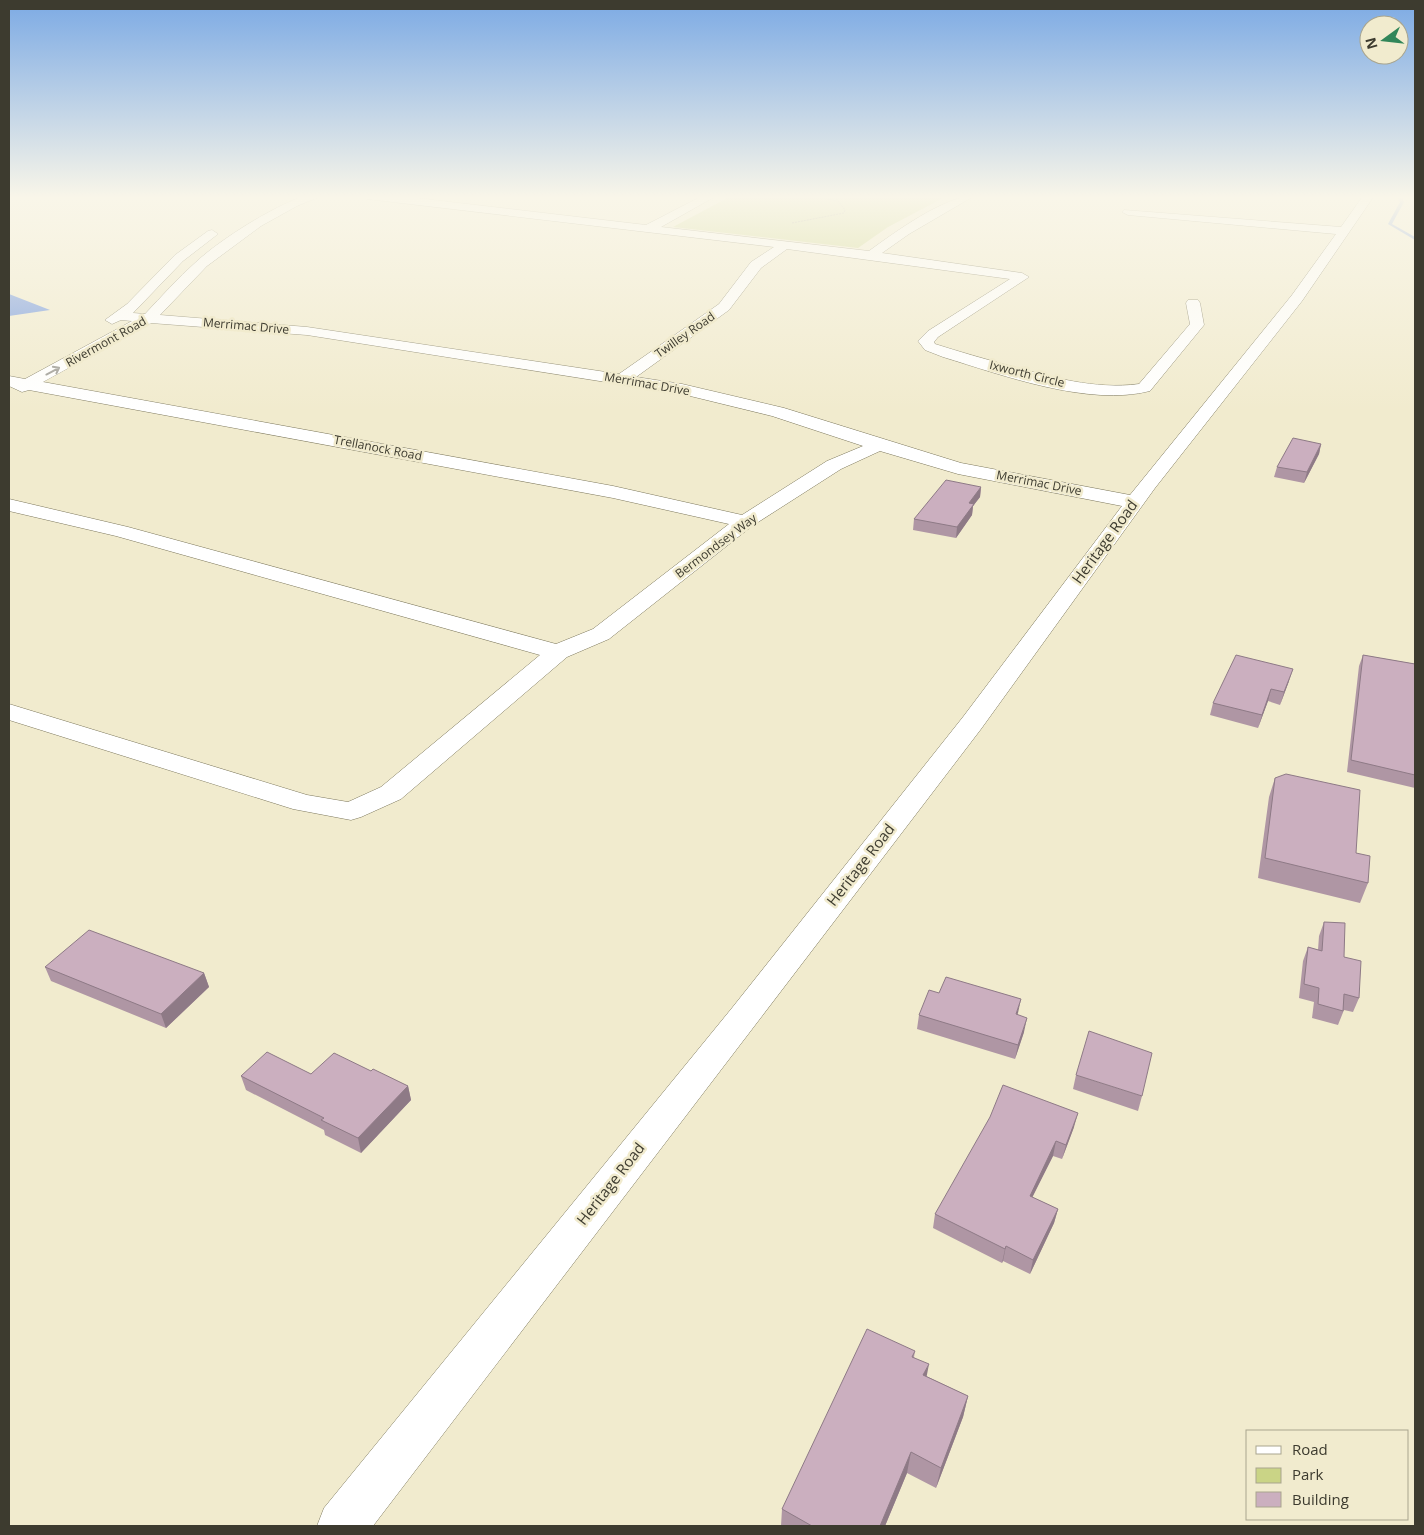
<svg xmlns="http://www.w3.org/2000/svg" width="1424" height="1535" viewBox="0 0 1424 1535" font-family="'Open Sans',sans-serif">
<rect width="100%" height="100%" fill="#f1ebce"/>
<path fill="#cad486" d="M731,196H947L888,227L858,248L673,227Z"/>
<path fill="#7a9cde" d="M9,294L50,310L9,316Z"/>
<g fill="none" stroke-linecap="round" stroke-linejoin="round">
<path fill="#7a9cde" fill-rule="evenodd" d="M1397,196H1401L1404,202L1392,224L1415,237V240L1388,224L1400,202Z"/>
<g stroke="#7d785d" stroke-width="1">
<path id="minor" d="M304,196H321L297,206L261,226L207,266L160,315L307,327L619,374L719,304L751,262L774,247L367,199L362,196H399L646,225L702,196H716L661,227L869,251C894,233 944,196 974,196L909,234L882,253L1022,273L1029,277L938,337L934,342L935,344C960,352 985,359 1010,366C1052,377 1094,390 1139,384L1190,324L1186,303L1188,300H1198L1200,303L1204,325L1150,391C1089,407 1002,375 943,357L925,350L918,341L928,331L1010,279L787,249L761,268L729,310L636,377L682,384L784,408L961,463L1130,495L1292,295L1336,234L1128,215L1122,212L1124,210L1341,227L1363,196H1374L1302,301L1155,488L981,729L373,1526H317L324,1508L732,1008L963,717L1122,506L958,474L880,451L841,469L752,526L609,639L567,657L401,799L361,817L351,820L293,809L9,720V704L307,795L348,802L381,787L540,655L116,536L9,511V499L128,527L556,644L593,629L729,524L613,498L29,390L22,392L9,386V376L25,379L132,321L121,320L112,324L105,320L127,304L175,255L208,231L212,230L218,234L183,261L133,313L145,314C162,296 178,278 196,262C221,239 272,207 304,196ZM151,323L307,335L682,394L772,416L863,446L827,461L742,515L613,486L43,382Z"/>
</g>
<path stroke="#97937f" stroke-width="1" stroke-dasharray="2 1" stroke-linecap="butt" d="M815,196L837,201
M792,223L844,213L845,210L834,196"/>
<use href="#minor" fill="#fff" fill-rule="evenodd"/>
</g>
<path fill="#af96a4" d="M1321,444L1319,454L1304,483L1274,477L1277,467Z
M981,487L980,497L973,506L972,515L956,538L913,530L914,519Z
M1363,655L1415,664V788L1347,772L1359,666Z
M1289,681L1280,705L1268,701L1258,728L1210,715L1213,703Z
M1275,778L1356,853L1368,883L1360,903L1258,878L1269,797Z
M1324,922L1344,957L1359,998L1353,1012L1344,1010L1338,1025L1312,1018L1314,1002L1299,998L1303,961L1308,947L1318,950L1319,936Z
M45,967L204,973L209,987L166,1028L51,981Z
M919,1015H1017L1024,1032L1015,1059L917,1029Z
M371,1071L408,1086L411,1100L361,1153L325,1135L324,1130L246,1090L241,1076L311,1074Z
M1076,1075L1142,1096L1138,1111L1073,1089Z
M1074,1127L1062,1159L1053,1156L1032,1197L1058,1209L1054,1223L1030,1274L1003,1261L1002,1263L933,1228L935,1214Z
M915,1351L914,1357L926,1376L968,1396L963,1417L936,1488L907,1473L885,1526H781L782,1509Z"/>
<path fill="#8e7a86" d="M1321,444L1319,454L1304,483L1307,472Z
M981,487L980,497L973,506L972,515L956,538L957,527L969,503Z
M1293,669L1289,681L1280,705L1284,692Z
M1271,689L1268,701L1258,728L1262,715Z
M204,973L209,987L166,1028L161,1014Z
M1021,999L1018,1013L1013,1028L1016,1014Z
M1027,1018L1024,1032L1015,1059L1018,1045Z
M408,1086L411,1100L361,1153L358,1138Z
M1078,1113L1074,1127L1062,1159L1066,1145Z
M1056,1141L1053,1156L1026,1210L1030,1196Z
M1058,1209L1054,1223L1030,1274L1033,1260Z
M1006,1246L1003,1261L1002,1263L1005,1249Z
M929,1364L925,1385L923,1375Z
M968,1396L963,1417L936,1488L941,1468Z
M911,1452L907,1473L885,1526H880Z"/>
<path fill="#cbafbf" stroke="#8e7a86" d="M1293,438L1321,444L1307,472L1277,467Z
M946,480L981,487L969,503L974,504L957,527L914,519Z
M1236,655L1293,669L1284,692L1271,689L1262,715L1213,703Z
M1363,655L1415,664V775L1351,760Z
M1286,774L1360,790L1356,853L1370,856L1368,883L1265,858L1275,778Z
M1324,922L1345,923L1344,957L1361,961L1359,998L1344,994L1343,1011L1318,1004L1319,988L1304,984L1308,947L1322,951Z
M89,930L204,973L161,1014L45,967Z
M946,977L1021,999L1016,1014L1027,1018L1018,1045L919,1015L929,990L939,993Z
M1089,1031L1152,1053L1142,1096L1076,1075Z
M267,1052L311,1074L334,1053L371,1071L373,1069L408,1086L358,1138L321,1120L324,1118L241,1076Z
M1003,1085L1078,1113L1066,1145L1056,1141L1030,1196L1058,1209L1033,1260L1006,1246L1005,1249L935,1214L990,1117Z
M867,1329L915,1351L912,1357L929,1364L923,1375L968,1396L941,1468L911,1452L880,1526H812L782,1509Z"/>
<defs><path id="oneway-shaft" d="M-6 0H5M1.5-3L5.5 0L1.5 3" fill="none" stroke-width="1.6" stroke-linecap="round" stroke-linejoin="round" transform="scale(1.25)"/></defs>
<use stroke="#9e9d97" href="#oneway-shaft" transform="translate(53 371) rotate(-28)"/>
<linearGradient id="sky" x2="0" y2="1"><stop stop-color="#7caae4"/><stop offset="0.48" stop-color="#f9f6e9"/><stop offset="1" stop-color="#f9f6e9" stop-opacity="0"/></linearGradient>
<rect width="1424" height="411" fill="url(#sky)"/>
<g text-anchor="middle" stroke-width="5" stroke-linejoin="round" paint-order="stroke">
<g font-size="12" fill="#3d3b2f" stroke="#f1ebce">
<text transform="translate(246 326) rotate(5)" y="4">Merrimac Drive</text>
<text transform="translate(685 335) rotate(-35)" y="4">Twilley Road</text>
<text transform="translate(106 342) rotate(-29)" y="4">Rivermont Road</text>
<text transform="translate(1027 374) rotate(14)" y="4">Ixworth Circle</text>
<text transform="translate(647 384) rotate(10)" y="4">Merrimac Drive</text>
<text transform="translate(378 448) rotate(11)" y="4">Trellanock Road</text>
<text transform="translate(1039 483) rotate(11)" y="4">Merrimac Drive</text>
<text transform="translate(716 546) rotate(-37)" y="4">Bermondsey Way</text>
</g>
<g font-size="15" fill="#3d3b2f" stroke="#f1ebce">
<text transform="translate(1105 542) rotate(-54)" y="5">Heritage Road</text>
<text transform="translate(861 865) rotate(-52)" y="5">Heritage Road</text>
<text transform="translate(611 1184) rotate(-52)" y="5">Heritage Road</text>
</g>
</g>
<rect width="1424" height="1535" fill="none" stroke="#3d3b2f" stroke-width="20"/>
<rect x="1246" y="1430" width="162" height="90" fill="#f1ebce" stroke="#a9a58e"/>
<rect x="1256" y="1446" width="25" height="8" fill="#ffffff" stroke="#a9a58e"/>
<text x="1292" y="1455" font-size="15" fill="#3d3b2f">Road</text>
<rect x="1256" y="1468" width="25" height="15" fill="#cad486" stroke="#a9a58e"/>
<text x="1292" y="1480" font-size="15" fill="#3d3b2f">Park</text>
<rect x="1256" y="1492" width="25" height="15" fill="#cbafbf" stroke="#a9a58e"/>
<text x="1292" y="1505" font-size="15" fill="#3d3b2f">Building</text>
<g transform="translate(1384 40) rotate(255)"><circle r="24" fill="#f1ebce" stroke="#a9a58e"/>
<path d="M0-4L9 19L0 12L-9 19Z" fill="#318659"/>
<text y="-8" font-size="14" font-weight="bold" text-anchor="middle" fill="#3d3b2f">N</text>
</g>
</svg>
